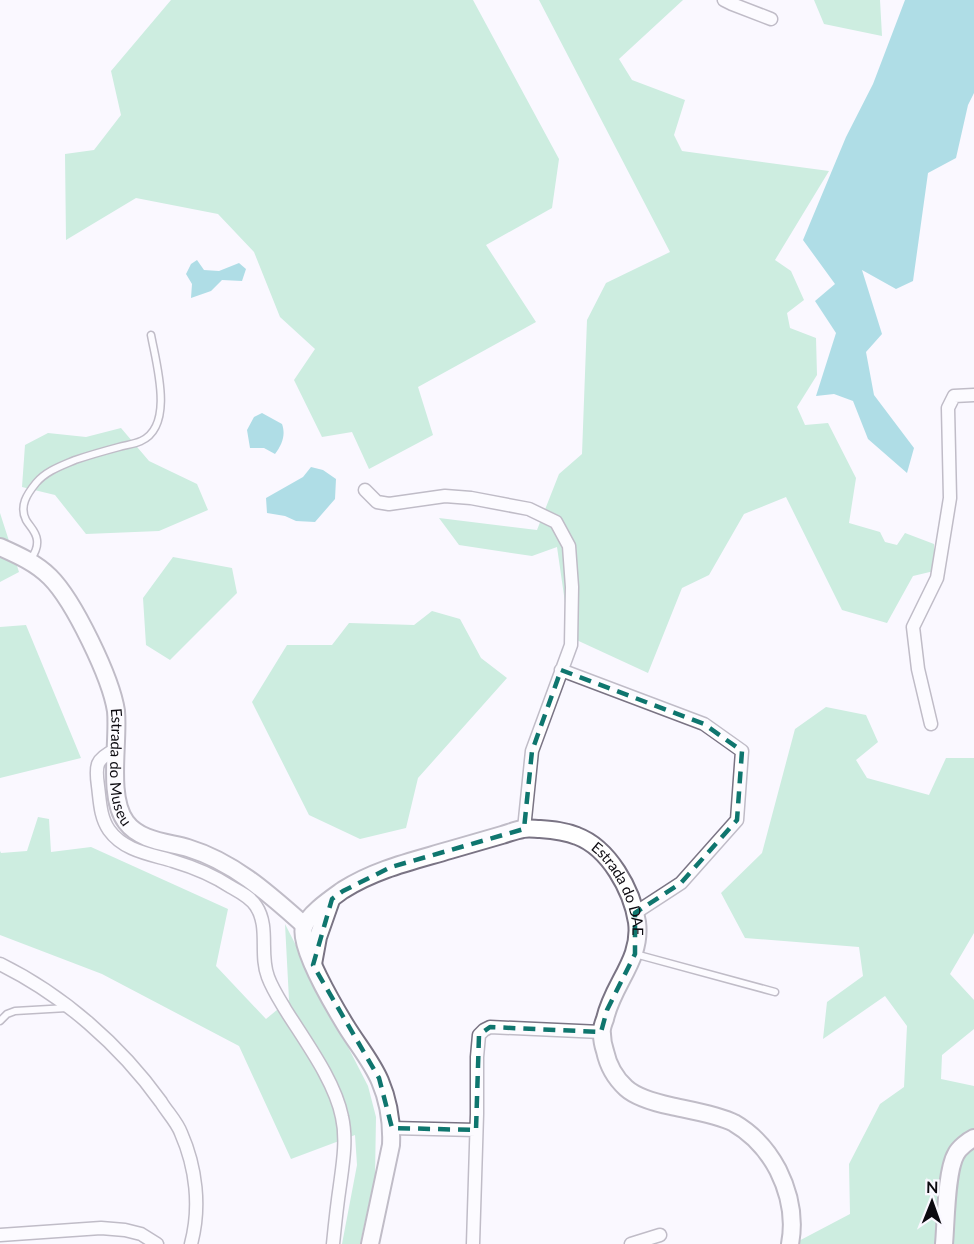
<svg xmlns="http://www.w3.org/2000/svg" width="974" height="1244" viewBox="0 0 974 1244" font-family="Lato,sans-serif">
<rect width="100%" height="100%" fill="#faf8ff"/>
<path fill="#97dfbb" d="M171,0H473L559,159L552,208L486,245L536,322L418,387L433,435L369,469L352,432L322,437L294,380L315,349L280,317L254,252L218,214L136,198L66,240L65,154L94,150L121,115L111,71Z
M539,0H683L619,59L632,80L685,100L674,135L682,151L829,171L775,260L791,271L804,300L787,313L790,328L816,338L817,375L797,407L805,425L828,423L856,478L849,523L880,532L885,542L897,545L905,533L934,544V571L913,576L887,623L842,610L786,497L744,514L709,575L682,588L648,673L570,637L557,547L532,556L459,545L439,518L537,530L559,474L582,454L587,320L606,283L670,252Z
M814,0H880L882,36L824,24Z
M121,428L149,461L197,484L208,510L159,531L86,534L55,495L22,487L25,445L48,433L86,437Z
M0,513L19,572L0,582Z
M173,557L232,568L237,593L170,660L146,645L143,598Z
M432,611L460,619L481,658L507,678L418,778L406,828L360,839L309,815L252,702L287,645H332L349,623L414,625Z
M26,625L81,758L0,778V627Z
M826,707L866,715L878,742L856,760L867,778L929,795L946,758H974V933L950,974L974,1000V1029L942,1055L941,1079L974,1086V1244H793L850,1214L849,1164L880,1104L904,1087L907,1026L885,996L823,1039L827,1002L863,976L859,947L745,938L721,893L762,853L795,729Z
M38,817L49,819L51,852L91,847L228,909L216,966L266,1019L289,1000L285,924L368,1086L376,1117L375,1176L360,1244H342L357,1165L355,1135L291,1159L239,1046L102,974L0,935V851L1,853L27,851Z"/>
<path fill="#56bdc8" d="M905,0H974V93L968,105L956,158L928,173L913,281L896,289L862,270L882,334L866,352L874,395L914,448L907,473L868,439L853,401L834,394L816,396L836,333L815,301L835,284L803,240L846,137L873,84Z
M197,260L204,270L219,271L239,263L246,269L242,281L222,280L211,291L191,298L192,284L186,274L191,264Z
M262,413L282,424C286,435 282,445 275,454L264,448H250L247,430L254,417Z
M311,467L323,470L336,479L335,499L315,522L296,521L285,516L267,513L266,498L303,477Z"/>
<g fill="none" stroke-linecap="round" stroke-linejoin="round">
<g stroke="#7a7484" stroke-width="9">
<path id="lane" d="M30,561C34,554 38,548 37,540C36,531 30,527 26,520C19,506 27,494 36,483C46,471 61,466 75,460C90,455 104,451 119,447C126,445 135,444 141,441C175,426 156,363 151,335
M635,954L775,992
M0,1021L7,1014L15,1011L67,1008"/>
</g>
<g stroke="#7a7484" stroke-width="15">
<path id="street" d="M724,0L732,4L771,19
M365,490L377,502L389,504L445,496L471,498L529,509L556,522L569,546L572,587L571,645L532,751L524,829
M561,670L704,724L742,751L737,820L681,883L635,913
M931,724L918,669L913,627L937,578L950,498L948,408L954,396L974,395
M115,750C96,759 95,765 98,786C100,801 100,817 109,830C124,851 150,854 173,861C193,867 213,875 231,887C240,892 250,897 256,906C270,927 259,954 268,977C272,988 279,999 285,1009C305,1041 335,1081 342,1117C347,1139 343,1163 340,1185C337,1205 335,1224 333,1244
M0,964C63,995 120,1045 161,1102C167,1112 177,1122 181,1133C196,1167 201,1207 191,1244
M392,1128L476,1130
M0,1235L101,1228L125,1230L141,1234L157,1244
M473,1244L477,1114V1057L479,1035L484,1030L490,1027L601,1032
M631,1244L660,1235"/>
</g>
<g stroke="#7a7484" stroke-width="20">
<g id="secondary">
<path id="s1" d="M0,547C18,555 36,563 50,577C74,601 111,678 116,711C119,742 107,797 126,822C140,841 167,842 188,848C234,862 269,894 304,925"/>
<path d="M313,964L318,937L331,900"/>
<path id="s2" d="M370,1244L391,1145C392,1123 389,1102 380,1081C372,1062 357,1044 346,1026C335,1008 298,946 304,927C308,914 332,898 343,890C376,869 413,861 450,850C467,845 485,840 502,835C509,833 516,830 523,829C529,828 535,829 540,829C553,830 565,831 577,836C609,848 632,890 637,922C642,960 613,983 605,1019C603,1024 601,1029 602,1034C602,1040 603,1045 605,1051C608,1065 615,1078 626,1088C637,1098 657,1103 671,1106C689,1110 719,1115 734,1123C753,1134 768,1151 778,1170C790,1194 795,1218 790,1244"/>
<path d="M944,1244C946,1223 946,1171 956,1154C959,1148 968,1141 974,1138"/>
</g>
</g>
<use href="#lane" stroke="#fff" stroke-width="6"/>
<use href="#street" stroke="#fff" stroke-width="12"/>
<use href="#secondary" stroke="#fff" stroke-width="16"/>
</g>
<path d="M0 0H974V1244H0ZM561,670L704,724L742,751L737,820L681,883L635,913V954L607,1010L601,1032L490,1027L479,1035L476,1130L392,1128L379,1078L313,965L332,899L343,891L391,867L524,829L532,751Z" fill="#faf8ff" fill-opacity=".55" fill-rule="evenodd"/>
<path fill="none" stroke="#0f766e" stroke-width="4.5" stroke-dasharray="12 8" stroke-linejoin="round" d="M561,670L704,724L742,751L737,820L681,883L635,913V954L607,1010L601,1032L490,1027L479,1035L476,1130L392,1128L379,1078L313,965L332,899L343,891L391,867L524,829L532,751Z"/>
<g text-anchor="middle" stroke-width="4.5" stroke-linejoin="round" paint-order="stroke">
<g font-size="15" fill="#0c0a10" stroke="#faf8ff">
<text dy="5" stroke="none"><textPath href="#s1" startOffset="266">Estrada do Museu</textPath></text>
<text dy="5" stroke="none"><textPath href="#s2" startOffset="711">Estrada do DAE</textPath></text>
</g>
</g>
<g transform="translate(932 1202) rotate(1)" stroke="#faf8ff" stroke-width="4.5" paint-order="stroke">
<path d="M0-4.5L10 22L0 15L-10 22Z" fill="#0c0a10"/>
<text y="-9" font-size="16" font-weight="bold" text-anchor="middle" fill="#0c0a10">N</text>
</g>
</svg>
